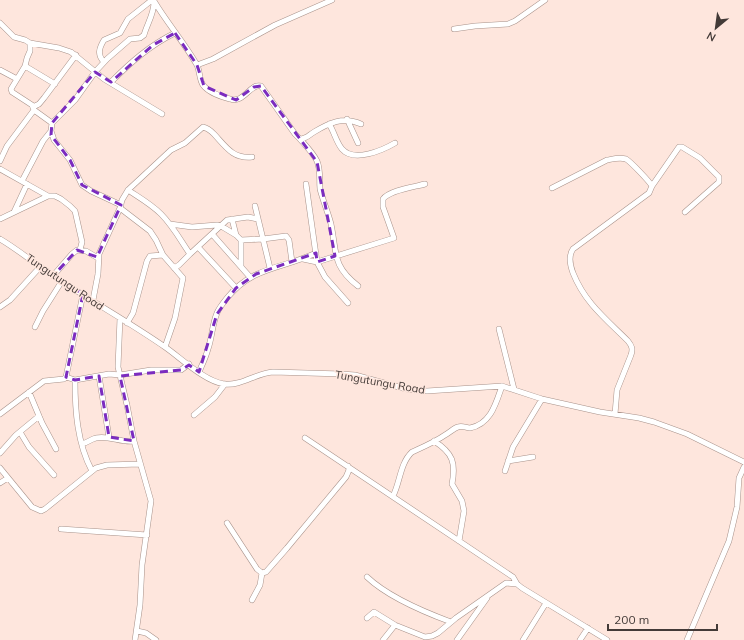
<svg xmlns="http://www.w3.org/2000/svg" width="744" height="640" viewBox="0 0 744 640" font-family="Mulish,sans-serif">
<rect width="100%" height="100%" fill="#fee6dd"/>
<g fill="none" stroke-linecap="round" stroke-linejoin="round">
<g stroke="#a8928a" stroke-width="6">
<path id="minor" d="M154,1C167,23 184,42 197,65C200,71 199,79 203,85C208,92 222,97 230,99C244,104 250,83 261,86L295,134L300,139C306,139 309,135 314,132C329,123 343,116 361,124
M0,23L14,37L25,40L30,43V51L27,58L25,66L11,89L12,92L32,105L34,110L52,123L75,100L95,72L107,59L130,39L140,38L144,35C147,24 154,14 154,2
M454,29L475,26L508,24L515,21L545,0
M30,43L59,48L71,52L104,79L162,114
M104,62C97,55 99,48 104,40L120,33L128,19L152,0
M197,65L213,59L275,25L332,0
M25,66L55,84
M0,70L17,79
M111,82C130,63 150,45 175,33
M33,107L39,104L44,98L76,55
M347,119L358,143
M329,124C334,131 336,142 342,149C354,163 383,150 395,143
M51,131L54,140L70,160L82,185L91,191L121,205
M300,139C306,146 313,153 317,161C321,170 319,179 320,189C323,201 328,212 331,224C337,253 332,266 358,286
M0,161L7,146L34,110
M0,169L48,196
M22,181L43,141L51,131L52,123
M306,184L317,262L325,277L348,303
M652,186L679,147H682L700,158L719,177V182L685,212
M552,188L607,160C613,159 619,157 626,159C631,162 649,181 652,186L649,193L573,249C568,256 570,265 573,273C585,303 606,319 628,341C632,346 633,349 631,355L617,390L615,414
M128,190C140,198 151,204 161,214C173,226 181,241 190,254L227,220L248,217L258,219
M255,206L270,268
M120,208L150,231L156,240L163,255L183,278L175,318L165,347
M14,212L27,184
M0,219L48,196H55L61,199L70,206L75,211L82,242L80,250
M232,219L236,235L241,240L263,239L286,236L289,240L292,262
M170,224L192,227L217,225L221,226L236,235
M212,234L250,277
M0,239C19,250 36,265 55,277C91,301 129,322 165,347C181,358 204,381 224,384C242,386 256,373 273,372L342,374L355,375L406,389L427,391L502,386L542,399L600,412L639,418L654,422L687,434L744,462
M198,247L236,288
M303,259L317,262L394,238L383,207V199C390,190 414,187 425,184
M241,265V240
M174,268L179,265L190,254
M53,276L72,254L77,250L86,251L98,258
M93,300L98,274L99,254L120,208L122,200L128,190L142,177L171,150L185,143L203,127C208,128 211,131 214,134C226,147 233,159 252,157
M0,307L10,300L40,267
M120,318L118,367L127,405L134,441L151,501L142,565L140,605L135,640
M127,323L133,313L147,261L150,256L163,255
M35,327L43,311L62,281
M499,329L514,389
M199,372C202,365 206,357 208,349C212,338 212,325 217,313C219,308 223,303 227,298C253,266 282,269 316,253
M99,376L109,437
M66,377L75,380L109,374L120,375L151,370H181L189,364
M75,380C75,410 77,443 92,471
M29,392L42,423L56,449
M0,414L44,381L64,379L66,377L83,294
M194,415L215,397L225,384
M20,432L29,447L54,475
M305,438L513,577L517,584L522,588L607,640
M434,441C453,453 456,463 452,484L462,501L464,511L459,541
M82,444C87,443 91,439 96,438C109,435 121,443 134,441
M0,453L16,435L39,416
M508,461L533,457
M0,468L32,507L41,511L45,509L96,468L107,465L140,464
M505,471L513,447L542,399
M0,483L8,478
M393,496C400,483 400,463 412,452C423,447 435,442 445,435C449,433 454,428 458,427C462,425 466,428 470,428C491,424 496,403 502,386
M227,523L257,569L262,573L266,572L287,548L346,477L349,470L348,466
M61,529L147,535
M367,577C387,596 424,612 451,622
M252,600L260,585L262,573
M367,618L374,612L395,625
M137,631L146,633L156,640
M383,640L395,625L425,637L432,636L438,633L456,618L506,583L517,584
M457,640L487,598
M523,640L546,603
M580,640L588,628
M687,640L729,541L737,507L739,478L744,467"/>
</g>
<use href="#minor" stroke="#fff" stroke-width="5"/>
</g>
<path fill="none" stroke="#7b2cbf" stroke-width="3" stroke-dasharray="8 5" stroke-linejoin="round" d="M175,33L197,65L204,86L236,100L254,87L261,86L317,162L335,256L317,262L316,253L256,274L236,288L217,314L199,372L189,365L181,370L120,376L134,441L109,437L99,376L75,380L66,377L83,294L53,276L77,250L97,257L121,205L82,185L70,160L51,135L52,123L95,72L111,82L153,45Z"/>
<g text-anchor="middle" stroke-width="3" stroke-linejoin="round" paint-order="stroke">
<g font-size="11" fill="#433a37" stroke="#fee6dd">
<text transform="translate(65 282) rotate(34)" y="4">Tungutungu Road</text>
<text transform="translate(380 382) rotate(10)" y="4">Tungutungu Road</text>
</g>
</g>
<g transform="translate(716 28) rotate(209)" stroke="#fee6dd" stroke-width="3" paint-order="stroke">
<path d="M0-3L7 15L0 10L-7 15Z" fill="#433a37"/>
<text y="-6" font-size="11" font-weight="bold" text-anchor="middle" fill="#433a37">N</text>
</g>
<path d="M608 624v6h109v-6" fill="none" stroke="#433a37" stroke-width="2"/>
<text x="614" y="624" font-size="12" fill="#433a37" stroke="#fee6dd" stroke-width="3" paint-order="stroke">200 m</text>
</svg>
